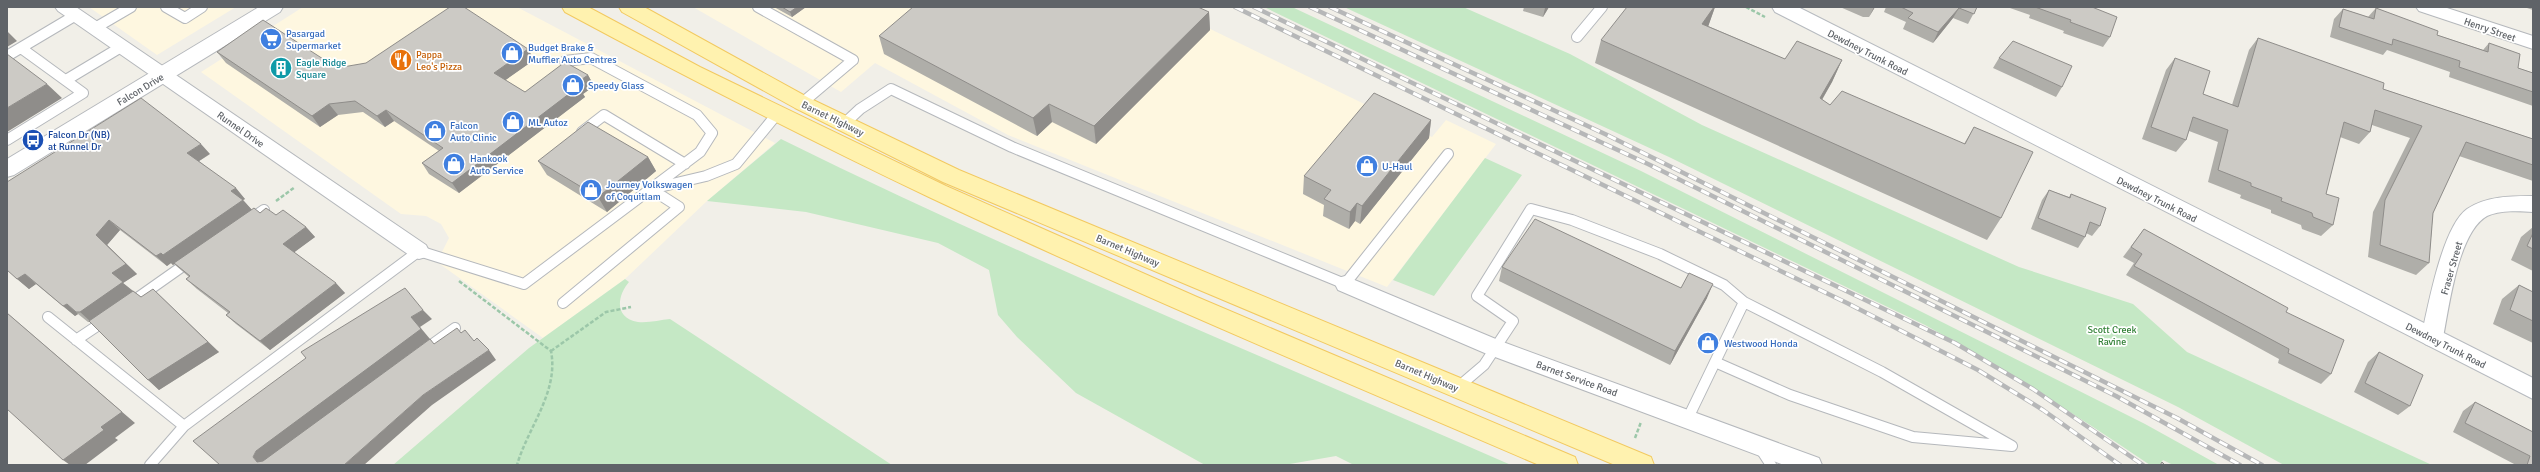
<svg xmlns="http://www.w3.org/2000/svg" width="2540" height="472" viewBox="0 0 2540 472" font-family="Signika,sans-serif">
<rect width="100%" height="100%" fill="#f1efe8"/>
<path fill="#fef7e0" d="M89,7H236L157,55Z
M303,7H517L775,143L707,201L625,279L543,338L437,262L449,238L441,224L426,216L401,214L201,72Z
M693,7H1165L1432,137L1446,120L1496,144L1387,287L1008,135L875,63L841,92Z"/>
<path fill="#c5e8c5" d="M1264,7H1292L1641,171L2145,424L2219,465H2173L2163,460L2159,465H2150C2076,415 2003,368 1925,325Z
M1344,7H1463L1570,54L1702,125L2019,267L2133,304L2187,352L2432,465H2284L2178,407L1669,157Z
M781,139C1020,257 1267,358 1511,465H1354L1336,456L1284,465H1205L1076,393L1017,337L998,315L989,270L938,243L806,212L707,201Z
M1485,158L1522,175L1434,296L1393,280Z
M625,279L629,282C617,296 614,318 638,322C649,323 660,320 670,319L892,465H393L529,348Z"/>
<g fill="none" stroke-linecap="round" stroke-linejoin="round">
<g stroke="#b5b8bc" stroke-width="12">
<path id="service" d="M166,7L185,18L202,7
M758,7L853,60L802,103
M95,28L131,7
M1577,37L1602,7
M7,56L76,15
M66,80L121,47
M844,124L860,109L891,89L1012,147L1345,284L1448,154
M582,132L604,115L685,164
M7,140L83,93L21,48
M249,220L264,210
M563,303L679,207L651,189L706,176L736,164L777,114
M129,304L190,261
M48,317L184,426
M76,340L106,320
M423,351L455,328
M1457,388L1484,365L1513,321L1477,296L1531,209L1572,220L1660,254L1724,285L1744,302L1882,372L2012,446L1913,437L1790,395L1715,362
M1688,418L1744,302
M1760,448L1771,465
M150,465L184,426L419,251L524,284L700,152L712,133L697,115L591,58L565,61"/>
</g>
<g stroke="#b5b8bc" stroke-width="2">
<path id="minor" d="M55,7H76L426,245L429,251L426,257L419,259L412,257L58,11Z
M2416,7H2444L2533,36V49L2419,11Z
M2533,196V212C2519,211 2501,210 2487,216C2458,232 2449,307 2443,338L2439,344L2432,347L2425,344L2421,338C2428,307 2442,227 2467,209C2486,196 2511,196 2533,196Z
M1345,276L1503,342L1819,458L1822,465H1784L1487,354L1338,290L1335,284L1338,278Z"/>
</g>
<g stroke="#b5b8bc" stroke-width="2">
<path id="tertiary" d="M259,7H283L280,12L14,175L7,177V159Z"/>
</g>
<g stroke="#b6babf" stroke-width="2">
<path id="secondary" d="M1772,7H1798L2533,378V399L1775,12Z"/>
</g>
<g stroke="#f2c960" stroke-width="2">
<path id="primary" d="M562,7H588L700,67L946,186L1197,297L1575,457L1578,465H1539C1336,378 1131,292 931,198C807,139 686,77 565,12Z
M619,7H644L809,98L959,170L1651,457L1654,465H1615L943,182L795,108L622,12Z"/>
</g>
<path stroke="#9cc7a9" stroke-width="2.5" stroke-dasharray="4 2" stroke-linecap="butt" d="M1746,7L1765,17
M276,201L295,187
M459,281L551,351C559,392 528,427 517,465
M551,351L606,312L631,307
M1635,438L1641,422"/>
<use href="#service" stroke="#fff" stroke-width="10"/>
<use href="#minor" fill="#fff" fill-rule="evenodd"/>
<use href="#tertiary" fill="#fff" fill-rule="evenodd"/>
<use href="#secondary" fill="#fff" fill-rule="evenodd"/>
<use href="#primary" fill="#fff2af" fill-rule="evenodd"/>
<g stroke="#b6b7b8" stroke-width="4.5">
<path id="rail" d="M1235,7L1847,303L1978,370L2043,410L2120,465
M1254,7L1955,343L2033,389L2143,465
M1310,7L1648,164L2116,396L2240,465
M1330,7L1605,134L2177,418L2262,465"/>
</g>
<use href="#rail" stroke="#fff" stroke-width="3" stroke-dasharray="9" stroke-linecap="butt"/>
</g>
<path fill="#afaea9" d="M774,7H806L792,17Z
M1524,7H1549L1543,17L1523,11Z
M1715,7L1708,26L1785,59L1842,60L1832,82L1822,100L1830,105L1964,144L1974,127L2001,218L1987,240L1595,63L1601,40Z
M1840,7H1875L1869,17H1863Z
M1886,7H1977L1968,24L1953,18L1933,43L1903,29L1906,22L1884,12Z
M2007,7H2092L2110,37L2103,47L2063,33L2064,31L2029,18L2030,15Z
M2524,7H2533V10Z
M2376,8L2437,35L2483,50L2489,43L2518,68L2533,73V106L2449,77L2450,72L2387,50L2383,55L2330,37L2334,19L2343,9L2368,17Z
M1209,12L1210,30L1096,144L1052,122L1037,136L884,54L879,36Z
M2258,38L2383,89L2533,139V181L2459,156L2433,213L2429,263L2416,275L2368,257L2373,212L2410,138L2372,125L2370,132L2359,144L2340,137L2326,194L2333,225L2321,236L2302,229L2301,225L2271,213V210L2240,198L2241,195L2208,182L2218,142L2189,131L2186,140L2176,152L2142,139L2166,70L2175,58L2203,94L2232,105L2249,50Z
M528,49L534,60L505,80L525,92L588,75L594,86L583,94L585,97L459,193L429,174L422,163L439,151L394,121L385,127L363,112L338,115L320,127L226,63L217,52L337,68Z
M1999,58L2062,87L2056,97L1993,68Z
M1431,120L1429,138L1360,224L1355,221L1349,229L1323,216L1324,205L1303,194L1304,176Z
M210,154L199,161L245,199L243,200L252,210L260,213L276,215L306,227L315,237L294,252L345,293L270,350L236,324L226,315L228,313L197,289L186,279L189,277L174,264L173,265L171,263L167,266L120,230L107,245L137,274L123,283L141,297L219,352L159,390L90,322H88L78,314L75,316L36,284L29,289L7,270Z
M648,157L656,171L607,212L547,175L538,161Z
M2049,190L2069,197L2071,194L2100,226L2092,236L2086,233L2085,237L2078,248L2031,229L2042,200Z
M2533,227V271L2511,260L2521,237Z
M2144,229L2286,312L2331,374L2321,384L2278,363L2279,359L2126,275L2134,263L2123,257Z
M1502,267L1681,288L1707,298L1670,365L1499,281Z
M2519,285L2533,292V343L2493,324L2502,299Z
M2379,352L2410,406L2398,415L2354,392L2368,362Z
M2475,402L2533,432V465H2516L2453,432L2463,411Z"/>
<path fill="#8f8d8a" d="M797,7H806L792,17L790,12Z
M1545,7H1549L1543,17L1545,8Z
M1714,7H1715L1708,27L1702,24Z
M1874,7H1875L1869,17Z
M1959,8L1953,18L1933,43L1938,32Z
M1209,12L1210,30L1096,144L1094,126Z
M7,31L17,41L7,47Z
M528,49L534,60L500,84L494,73Z
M1842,60L1832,82L1810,120L1820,98Z
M588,75L594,86L583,94L585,97L459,193L452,183Z
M47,84L62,98L7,132V108Z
M329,104L338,115L320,127L312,116Z
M1049,104L1052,122L1037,136L1033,118Z
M386,110L394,121L385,127L377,116Z
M1431,120L1429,138L1360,224L1362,206Z
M201,144L210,154L196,163L187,153Z
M648,157L656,171L607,212L598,197Z
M236,188L245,199L241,201L231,191Z
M243,200L252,210L173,265L163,255Z
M1357,203L1355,221L1349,229L1350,212Z
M109,220L120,230L107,245L137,274L123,283L134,292L91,322L80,312L112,273L96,235Z
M306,227L315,237L292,254L283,244Z
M161,253L171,263L167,266L156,256Z
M25,274L36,284L29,289L17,279Z
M336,283L345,293L270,350L260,341Z
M1713,284L1707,298L1670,365L1675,351Z
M153,289L219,352L159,390L148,380Z
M67,304L78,314L75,316L63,306Z
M423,310L432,319L420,327L430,339L266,460L264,465L257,462L253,457L256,451L411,317Z
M7,313L135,423L115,438L118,440L85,465H70L63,460L101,427Z
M489,350L496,360L432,405L364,465H344L423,395Z"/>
<path fill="#cccac5" stroke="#8f8d8a" d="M450,7H464L528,49L494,73L525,92L565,62L588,75L575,84L578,87L452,183L422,163L443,148L386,110L377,116L355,101L329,104L312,116L217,52L263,20L337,68L366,63Z
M782,7H797L790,12Z
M913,7H1198L1209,12L1094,126L1049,104L1033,118L879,36Z
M1627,7H1714L1702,24L1785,59L1797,41L1842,60L1820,98L1830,105L1842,91L1965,144L1974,127L2033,152L2001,218L1601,40Z
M1901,7H1977L1974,14L1959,8L1938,32L1908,18L1913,13Z
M2035,7H2092L2117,17L2110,37L2070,22L2071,20Z
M2376,8L2438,31L2437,35L2488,52L2489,43L2520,54L2518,68L2533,73V92L2459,67L2460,61L2393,39L2392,45L2339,27L2343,9L2374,19Z
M2258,38L2384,83L2383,89L2533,139V165L2466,142L2433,213L2429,263L2380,245L2385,200L2422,126L2375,110L2370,132L2344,122L2326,194L2339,198L2333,225L2313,217L2312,213L2281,201L2282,198L2251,186V183L2218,170L2228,130L2193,117L2186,140L2151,127L2175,58L2210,71L2203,94L2238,107Z
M2013,41L2072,66L2062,87L1999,58Z
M7,54L47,84L7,108Z
M1374,93L1431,120L1362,206L1357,203L1350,212L1324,199L1331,190L1304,176Z
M141,98L201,144L187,153L236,188L231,191L243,200L163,255L161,253L156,256L109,220L96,235L126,264L112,273L123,282L80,312H76L67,304L63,306L25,274L17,279L7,270V182Z
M588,122L648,157L598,197L538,161Z
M2049,190L2070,198L2071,194L2106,208L2100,226L2090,222L2085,237L2038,218Z
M254,208L260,213L266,208L276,215L283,210L306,227L283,244L336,283L260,341L226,315L230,312L186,279L190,276L174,263Z
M1535,219L1681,288L1689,273L1713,284L1675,351L1502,267Z
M2144,229L2288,308L2286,312L2344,340L2331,374L2288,353L2289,349L2134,266L2142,254L2131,247Z
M2533,233V249L2527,246Z
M2519,285L2533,292V321L2510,310Z
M405,288L423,310L411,317L421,329L256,451L253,457L257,462L263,461L430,339L434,344L457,328L461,333L465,330L474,341L477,338L489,350L423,395L344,465H220L193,441L306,358L301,352Z
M153,289L208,342L148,380L89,321L133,291L141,297Z
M7,313L122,412L101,427L104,430L63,460L7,409Z
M2379,352L2423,375L2410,406L2365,383Z
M2475,402L2533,432V465H2527L2530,456L2465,423Z
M2162,462L2165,465H2160Z"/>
<defs>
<g id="supermarket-disc" transform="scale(1.15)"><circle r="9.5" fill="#3f7fe0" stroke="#fff"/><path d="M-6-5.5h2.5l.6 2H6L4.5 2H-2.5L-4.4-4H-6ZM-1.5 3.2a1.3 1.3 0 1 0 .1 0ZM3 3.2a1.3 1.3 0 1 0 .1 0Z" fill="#fff"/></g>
<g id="shop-disc" transform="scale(1.15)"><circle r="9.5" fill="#3f7fe0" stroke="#fff"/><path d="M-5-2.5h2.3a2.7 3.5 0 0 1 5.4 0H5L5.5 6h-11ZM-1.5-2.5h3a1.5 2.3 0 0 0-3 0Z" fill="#fff"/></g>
<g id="restaurant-disc" transform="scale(1.15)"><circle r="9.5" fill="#e8710a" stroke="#fff"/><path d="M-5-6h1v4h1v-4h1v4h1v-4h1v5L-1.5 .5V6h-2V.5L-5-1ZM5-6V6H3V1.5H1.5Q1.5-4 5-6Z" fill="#fff"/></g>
<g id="building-disc" transform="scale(1.15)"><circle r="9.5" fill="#0f9aa8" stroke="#fff"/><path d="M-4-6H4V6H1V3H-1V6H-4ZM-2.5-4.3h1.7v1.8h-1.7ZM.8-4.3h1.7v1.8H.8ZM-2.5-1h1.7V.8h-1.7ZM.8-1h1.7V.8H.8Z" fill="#fff"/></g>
<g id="bus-disc" transform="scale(1.15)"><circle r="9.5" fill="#1a4fb4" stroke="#fff"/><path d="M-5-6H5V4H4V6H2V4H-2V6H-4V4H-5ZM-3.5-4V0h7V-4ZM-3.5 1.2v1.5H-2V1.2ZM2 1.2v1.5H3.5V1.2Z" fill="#fff"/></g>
</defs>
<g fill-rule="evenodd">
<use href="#supermarket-disc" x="271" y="39"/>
<use href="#shop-disc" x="512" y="53"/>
<use href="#restaurant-disc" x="401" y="60"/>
<use href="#building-disc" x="281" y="68"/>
<use href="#shop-disc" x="573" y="85"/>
<use href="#shop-disc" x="513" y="122"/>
<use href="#shop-disc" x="435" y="131"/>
<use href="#bus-disc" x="33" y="140"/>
<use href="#shop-disc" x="454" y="164"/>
<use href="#shop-disc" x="1367" y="166"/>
<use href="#shop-disc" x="591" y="190"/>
<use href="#shop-disc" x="1708" y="343"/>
</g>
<g text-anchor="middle" stroke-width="3.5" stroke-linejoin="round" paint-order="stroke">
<g font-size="10" fill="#5f6368" stroke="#fff">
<text transform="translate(2490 29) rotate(19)" y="4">Henry Street</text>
<text transform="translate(1868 52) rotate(27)" y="4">Dewdney Trunk Road</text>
<text transform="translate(140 89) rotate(-31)" y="4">Falcon Drive</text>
<text transform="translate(833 118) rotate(26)" y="4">Barnet Highway</text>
<text transform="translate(241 129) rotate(35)" y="4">Runnel Drive</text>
<text transform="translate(2157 199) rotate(27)" y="4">Dewdney Trunk Road</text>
<text transform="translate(1128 250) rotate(23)" y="4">Barnet Highway</text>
<text transform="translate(2451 268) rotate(-74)" y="4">Fraser Street</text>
<text transform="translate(2446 345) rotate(27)" y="4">Dewdney Trunk Road</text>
<text transform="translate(1427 375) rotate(23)" y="4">Barnet Highway</text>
<text transform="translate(1577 378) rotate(20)" y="4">Barnet Service Road</text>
</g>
<g font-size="10" fill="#366cbe" stroke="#fff" text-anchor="start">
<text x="286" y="37">Pasargad<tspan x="286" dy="12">Supermarket</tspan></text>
<text x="528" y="51">Budget Brake &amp;<tspan x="528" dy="12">Muffler Auto Centres</tspan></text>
<text x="588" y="89">Speedy Glass</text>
<text x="528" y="126">ML Autoz</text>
<text x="450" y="129">Falcon<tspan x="450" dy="12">Auto Clinic</tspan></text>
<text x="470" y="162">Hankook<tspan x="470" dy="12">Auto Service</tspan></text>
<text x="1382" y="170">U-Haul</text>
<text x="606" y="188">Journey Volkswagen<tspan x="606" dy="12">of Coquitlam</tspan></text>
<text x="1724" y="347">Westwood Honda</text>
</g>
<g font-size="10" fill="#c56008" stroke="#fff" text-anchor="start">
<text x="416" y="58">Pappa<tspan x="416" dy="12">Leo's Pizza</tspan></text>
</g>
<g font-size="10" fill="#0d838f" stroke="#fff" text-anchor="start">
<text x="296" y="66">Eagle Ridge<tspan x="296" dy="12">Square</tspan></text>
</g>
<g font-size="10" fill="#164399" stroke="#fff" text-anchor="start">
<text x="48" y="138">Falcon Dr (NB)<tspan x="48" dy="12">at Runnel Dr</tspan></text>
</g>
<g font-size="10" fill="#348238" stroke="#fff">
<text x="2112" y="333">Scott Creek<tspan x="2112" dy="12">Ravine</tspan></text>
</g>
</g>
<rect width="2540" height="472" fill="none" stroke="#5f6368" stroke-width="16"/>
</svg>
